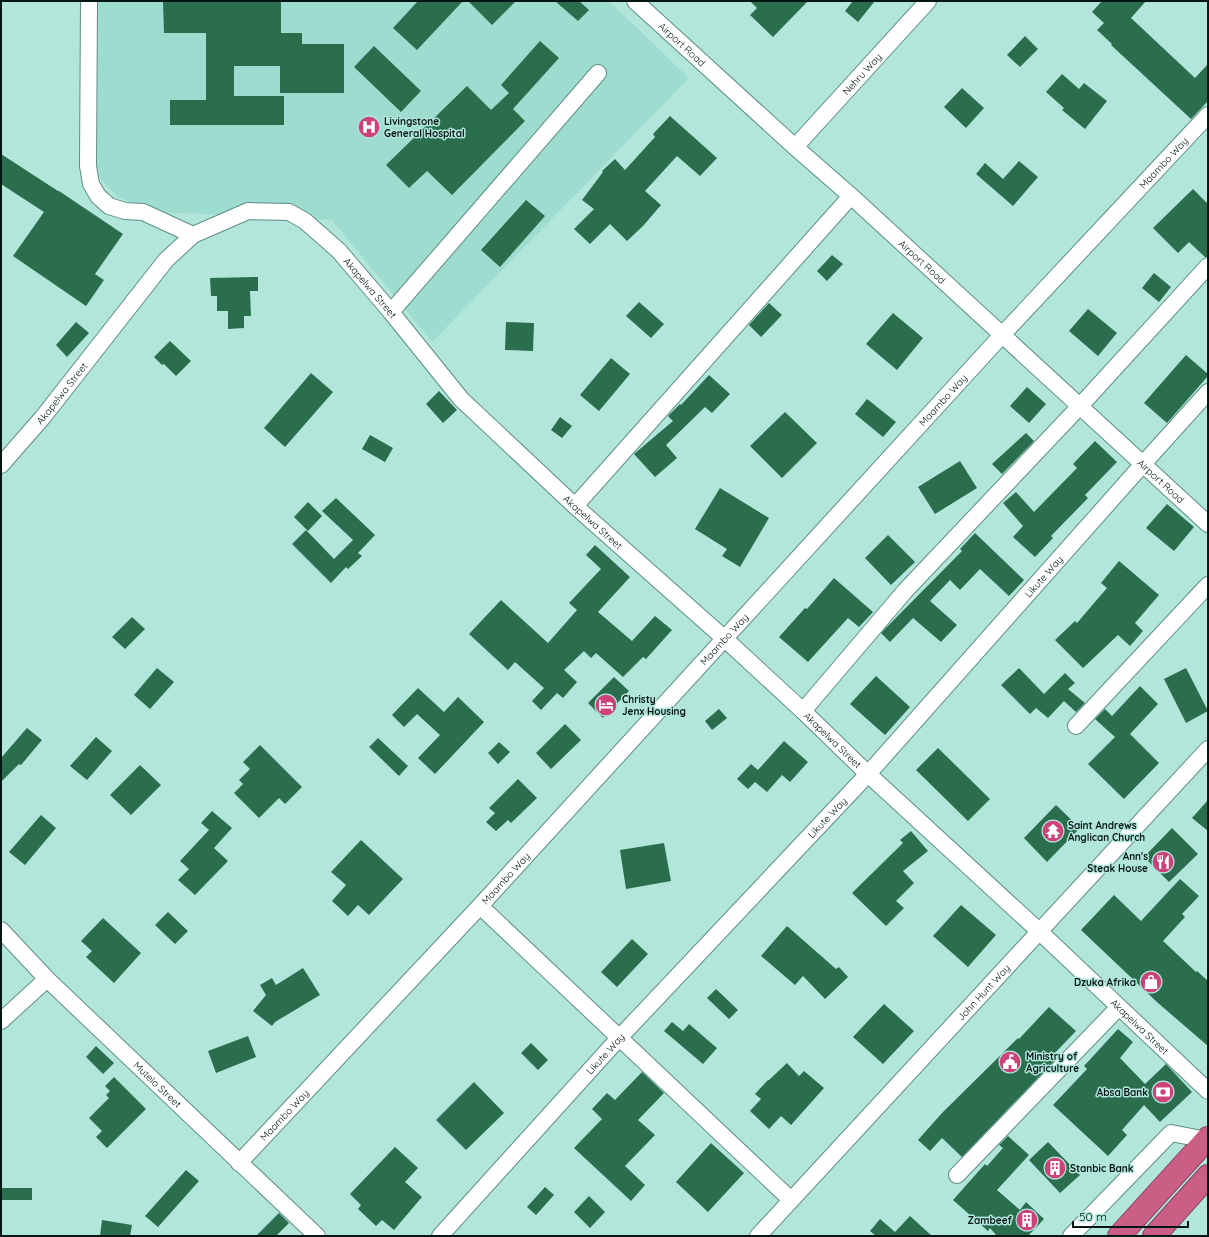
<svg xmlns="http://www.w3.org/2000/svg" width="1209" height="1237" viewBox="0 0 1209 1237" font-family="Quicksand,sans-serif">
<rect width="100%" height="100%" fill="#b2e6db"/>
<path fill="#9edccf" d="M98,1H609L689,78L432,342L332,220L157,212L118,197L97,175Z"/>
<path fill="#2a6e4e" d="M281,1V33H302V44H344V93H280V66H234V96H284V125H170V100H206V33H164L163,2Z
M418,1H463L417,50L393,28Z
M468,1H516L492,25Z
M555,1H579L589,10L578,21Z
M750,1H808L773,37L750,15L757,8Z
M853,1H875L858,22L845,11Z
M1102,1H1146L1131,18L1195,78L1208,64V101L1191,119L1111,45L1112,44L1097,30L1104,23L1092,12Z
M1025,36L1038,49L1020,67L1007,55Z
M540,41L559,58L513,109L525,121L452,195L427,171L409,188L386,165L467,86L491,110L509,93L501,85Z
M374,46L421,91L401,112L354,67Z
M1062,74L1079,89L1084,83L1107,101L1085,129L1062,110L1064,108L1046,92Z
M962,88L984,108L966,128L944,107Z
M670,116L717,158L700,176L677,156L645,191L661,205L643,226L627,241L610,224L590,244L574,229L594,209L582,200L603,172L602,171L615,159L625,170L655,137L653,134Z
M1,154L58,191H59L123,234L95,274L104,280L86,306L13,256L44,212L1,184Z
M1019,161L1038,177L1013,206L976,174L985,163L1003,179Z
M1193,189L1208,204V257H1205L1189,242L1178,253L1153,228Z
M526,200L545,216L500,267L481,250Z
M832,255L843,264L827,281L817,271Z
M1154,273L1171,287L1159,302L1142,288Z
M258,277V291H250L251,316H244V328L228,329V311H217V296H211L210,278Z
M639,302L664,324L651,338L626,316Z
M769,303L782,315L761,337L749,325Z
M1088,309L1117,333L1098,356L1069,331Z
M893,313L923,338L897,370L866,344Z
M76,322L89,333L67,357L56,345Z
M506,322L534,323L533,351L505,350Z
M170,341L191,361L176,376L164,364L162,365L154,357Z
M1186,355L1208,374V376L1167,423L1144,403Z
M611,358L630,374L599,411L580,395Z
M311,373L333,392L285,447L264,428Z
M709,375L730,394L712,413L705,407L666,445L677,458L655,477L634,454L673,421L668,416L680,404L681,405Z
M1027,387L1046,404L1029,423L1010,406Z
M439,391L457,410L443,423L426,404Z
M867,399L896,422L883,437L855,414Z
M785,412L817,443L782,478L750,446Z
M560,417L572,426L562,438L551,430Z
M1026,433L1034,441L1002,474L992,464Z
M370,435L393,448L385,462L362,449Z
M1095,441L1117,462L1085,495L1088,498L1051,536L1053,538L1035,557L1013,537L1023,526L1003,503L1016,492L1034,512L1077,468L1073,464Z
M960,461L977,488L935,514L918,487Z
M720,488L769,518L740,567L722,556L727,549L695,529Z
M336,498L375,535L358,553L362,556L348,569L346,567L331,583L292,544L306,530L334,559L353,540L322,511Z
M308,502L322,516L308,531L294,517Z
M1167,504L1194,527L1174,551L1146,528Z
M975,533L1024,580L1009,596L980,569L960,590L950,580L930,601L957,625L941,642L913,618L890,642L881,633L962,551L960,549Z
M888,535L915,562L891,585L865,558Z
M595,545L630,577L598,612L632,641L655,616L672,630L646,659L643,657L623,677L596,653L591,658L584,651L564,670L577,682L563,698L557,693L541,710L532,701L544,688L515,662L508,670L469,634L501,600L548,643L577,610L569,603L601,569L586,555Z
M1119,561L1159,595L1135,623L1143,631L1130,646L1118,635L1083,668L1055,640L1075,621L1077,623L1107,588L1101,583Z
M834,578L873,612L859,627L848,618L808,662L779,637L805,608L807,609Z
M132,617L145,629L125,649L112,637Z
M157,668L174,682L150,709L134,695Z
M1019,668L1044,694L1065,673L1075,683L1068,689L1085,703L1076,712L1064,701L1048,718L1036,708L1030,714L1001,685Z
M1186,668L1208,711L1186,723L1164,679Z
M876,676L910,707L885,735L850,704Z
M614,677L629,691L603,718L588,703Z
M1140,686L1158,704L1130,734L1159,763L1124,799L1088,764L1115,737L1095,719L1105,709L1112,716Z
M418,688L444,712L458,697L484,722L435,774L418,758L440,735L417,714L404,727L392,715Z
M719,709L727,718L712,730L705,721Z
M565,724L581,740L551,769L536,753Z
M27,728L42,740L21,765L19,764L1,782V758Z
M96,737L112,751L87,780L70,766Z
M378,738L408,766L399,776L369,747Z
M784,741L808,762L790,782L782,775L767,792L755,782L748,789L737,779L751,764L758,770Z
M499,742L510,752L498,764L488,753Z
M260,745L302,787L285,804L279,798L259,818L234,793L243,784L239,780L250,769L243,762Z
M938,748L990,799L968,821L916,770Z
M140,765L161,785L131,815L110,795Z
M518,779L537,798L511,823L508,820L496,831L486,822L495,813L489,808Z
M1208,800V831L1192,818Z
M1056,805L1080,828L1047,862L1024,838Z
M212,811L232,828L214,848L228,861L195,895L178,880L189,869L180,861L209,830L201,823Z
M41,815L56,828L25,865L9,852Z
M1172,828L1198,854L1169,882L1144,857Z
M911,831L928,851L903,871L914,883L896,901L904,908L886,926L852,893L903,843L900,840Z
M361,840L403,879L369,915L358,905L348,916L332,901L346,885L331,872Z
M664,843L671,881L626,889L620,850Z
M1180,879L1199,896L1182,914L1185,917L1163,941L1196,972L1197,971L1208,981V1046L1158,1003L1081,930L1114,895L1141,921Z
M961,905L996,935L968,967L933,936Z
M168,912L188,931L175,944L155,925Z
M103,918L141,953L114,983L86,957L92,951L81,941Z
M787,926L836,969L839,967L848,977L825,999L803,976L795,985L761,956Z
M632,939L648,954L617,987L601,972Z
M303,968L320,995L275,1022L272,1026L253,1011L266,995L260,985L272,978L276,985Z
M716,989L738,1010L729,1019L707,998Z
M884,1004L914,1031L883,1064L853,1037Z
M1049,1007L1076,1031L1052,1056L1055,1060L962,1157L942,1138L930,1151L918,1140L942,1113L1018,1038L1019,1039Z
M672,1022L683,1031L689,1024L717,1048L703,1064L664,1031Z
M1118,1029L1133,1042L1120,1058L1145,1084L1166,1064L1192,1092L1160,1122L1144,1105L1122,1130L1127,1135L1108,1156L1053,1105L1087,1069L1084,1066Z
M248,1036L256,1057L216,1073L208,1051Z
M531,1043L548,1060L538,1070L521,1053Z
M96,1046L114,1063L103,1074L86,1057Z
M787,1063L799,1076L804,1071L824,1088L791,1125L781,1116L769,1129L750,1111L761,1099L755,1094L768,1080H769Z
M642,1072L664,1093L638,1120L655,1135L625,1166L645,1185L631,1201L574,1148L602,1119L592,1109L607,1093L615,1100Z
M114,1077L146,1109L107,1148L96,1137L102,1131L89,1118L109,1098L106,1095L110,1091L105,1086Z
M474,1082L504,1113L466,1150L436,1120Z
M1008,1136L1029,1155L997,1190L1020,1210L1026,1202L1044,1219L1028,1236H997L990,1228L988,1231L953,1200L985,1164L987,1166L1003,1148L999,1145Z
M1048,1142L1080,1175L1060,1193L1029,1160Z
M711,1143L744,1173L708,1212L676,1182Z
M395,1147L418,1168L405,1182L422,1197L394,1230L382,1220L376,1226L358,1209L361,1205L350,1194Z
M186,1170L199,1181L158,1227L145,1216Z
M545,1187L554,1195L536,1215L527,1207Z
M2,1188H32V1200H2Z
M589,1196L605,1212L590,1228L574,1212Z
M279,1213L289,1223L276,1236H256Z
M910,1216L932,1236H876L870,1231L880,1219L895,1232Z
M102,1220L132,1225L130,1236H100Z"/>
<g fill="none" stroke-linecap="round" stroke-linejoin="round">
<g stroke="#5d8e84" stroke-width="18">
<g id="minor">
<path d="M89,1L88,166L91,184L98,196L109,206L125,211L143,212L193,235"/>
<path id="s1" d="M635,1L795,147L851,196L1208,524"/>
<path id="s2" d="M795,147L928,1"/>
<path d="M391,312L598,73"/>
<path id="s3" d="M1,465L43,417L166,260L193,235L248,211L289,212L305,221L339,251L391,312L461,399L575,506L725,639L803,711L868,774L1040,932L1208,1091"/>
<path d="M575,506L851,196"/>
<path d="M803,711L905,591L1080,406L1208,266"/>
<path d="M1076,726L1208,585"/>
<path d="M480,906L791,1200"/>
<path id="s4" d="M1,930L47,979L317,1236"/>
<path d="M1,1021L47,979"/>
<path id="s5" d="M239,1163L480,906L1002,335L1208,115"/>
<path d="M957,1175L1119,1007"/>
<path id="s6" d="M440,1236L620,1037L868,774L1143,464L1208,392"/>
<path id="s7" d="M758,1236L1208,749"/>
<path d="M1071,1236L1171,1133L1207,1140"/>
</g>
</g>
<g stroke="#85455d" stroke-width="24">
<path id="highway" d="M1119,1236L1208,1138
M1154,1236L1208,1176"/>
</g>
<use href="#minor" stroke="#fff" stroke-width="16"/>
<use href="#highway" stroke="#ca5e84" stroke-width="22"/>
</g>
<defs>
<g id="hospital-disc" transform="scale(1.15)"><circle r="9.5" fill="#cc4279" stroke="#b2e6db"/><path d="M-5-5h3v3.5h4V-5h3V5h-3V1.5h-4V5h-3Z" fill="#fff"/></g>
<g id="hotel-disc" transform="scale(1.15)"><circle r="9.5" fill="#cc4279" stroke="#b2e6db"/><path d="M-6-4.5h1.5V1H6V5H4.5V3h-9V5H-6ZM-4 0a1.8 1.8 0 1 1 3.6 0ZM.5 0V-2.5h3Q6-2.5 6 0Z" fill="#fff"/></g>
<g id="temple-disc" transform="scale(1.15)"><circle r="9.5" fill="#cc4279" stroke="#b2e6db"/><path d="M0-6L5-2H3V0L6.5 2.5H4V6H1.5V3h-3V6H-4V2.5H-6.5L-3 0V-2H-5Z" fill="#fff"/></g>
<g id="restaurant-disc" transform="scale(1.15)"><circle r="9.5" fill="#cc4279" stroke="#b2e6db"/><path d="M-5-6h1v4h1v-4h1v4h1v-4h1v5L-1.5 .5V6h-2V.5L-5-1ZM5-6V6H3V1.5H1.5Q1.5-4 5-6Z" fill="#fff"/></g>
<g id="shop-disc" transform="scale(1.15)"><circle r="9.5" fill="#cc4279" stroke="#b2e6db"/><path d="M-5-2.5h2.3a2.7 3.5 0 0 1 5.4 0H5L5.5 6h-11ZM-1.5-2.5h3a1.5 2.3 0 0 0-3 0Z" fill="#fff"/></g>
<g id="civic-disc" transform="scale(1.15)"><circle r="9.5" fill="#cc4279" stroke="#b2e6db"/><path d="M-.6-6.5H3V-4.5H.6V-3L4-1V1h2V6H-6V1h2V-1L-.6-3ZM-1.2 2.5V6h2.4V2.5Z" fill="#fff"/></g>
<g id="bank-disc" transform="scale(1.15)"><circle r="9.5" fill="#cc4279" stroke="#b2e6db"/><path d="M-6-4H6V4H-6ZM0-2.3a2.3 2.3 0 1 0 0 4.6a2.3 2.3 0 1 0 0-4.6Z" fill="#fff"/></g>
<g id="building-disc" transform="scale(1.15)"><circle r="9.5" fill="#cc4279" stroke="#b2e6db"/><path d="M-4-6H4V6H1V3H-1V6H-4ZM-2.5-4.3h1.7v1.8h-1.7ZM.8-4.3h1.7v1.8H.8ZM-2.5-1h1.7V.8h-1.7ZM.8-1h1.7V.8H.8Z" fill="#fff"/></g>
</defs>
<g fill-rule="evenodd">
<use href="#hospital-disc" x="369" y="127"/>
<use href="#hotel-disc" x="606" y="705"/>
<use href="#temple-disc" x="1053" y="831"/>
<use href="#restaurant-disc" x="1163" y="862"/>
<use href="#shop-disc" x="1151" y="982"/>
<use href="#civic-disc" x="1010" y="1062"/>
<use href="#bank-disc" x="1163" y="1092"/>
<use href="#building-disc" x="1055" y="1168"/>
<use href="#building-disc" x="1027" y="1220"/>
</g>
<g text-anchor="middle" stroke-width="3" stroke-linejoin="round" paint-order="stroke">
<g font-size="10" fill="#041714" stroke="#b2e6db">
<text dy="4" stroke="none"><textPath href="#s1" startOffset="64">Airport Road</textPath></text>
<text dy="4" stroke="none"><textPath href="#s2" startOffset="99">Nehru Way</textPath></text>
<text dy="4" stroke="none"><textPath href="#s5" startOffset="1362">Maambo Way</textPath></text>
<text dy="4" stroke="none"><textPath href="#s1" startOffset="388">Airport Road</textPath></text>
<text dy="4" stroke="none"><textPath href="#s3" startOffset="513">Akapelwa Street</textPath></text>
<text dy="4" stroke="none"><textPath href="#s3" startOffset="94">Akapelwa Street</textPath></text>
<text dy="4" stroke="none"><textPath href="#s5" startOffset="1038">Maambo Way</textPath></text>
<text dy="4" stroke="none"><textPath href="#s1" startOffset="712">Airport Road</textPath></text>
<text dy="4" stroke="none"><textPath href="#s3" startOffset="837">Akapelwa Street</textPath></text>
<text dy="4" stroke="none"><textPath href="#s6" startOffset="894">Likute Way</textPath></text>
<text dy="4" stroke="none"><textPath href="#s5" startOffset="714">Maambo Way</textPath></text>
<text dy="4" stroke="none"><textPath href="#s3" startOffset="1161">Akapelwa Street</textPath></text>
<text dy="4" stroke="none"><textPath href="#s6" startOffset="570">Likute Way</textPath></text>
<text dy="4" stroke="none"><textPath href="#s5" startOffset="390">Maambo Way</textPath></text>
<text dy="4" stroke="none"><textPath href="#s7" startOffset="332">John Hunt Way</textPath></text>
<text dy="4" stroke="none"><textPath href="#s3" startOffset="1581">Akapelwa Street</textPath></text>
<text dy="4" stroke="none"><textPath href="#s6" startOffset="246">Likute Way</textPath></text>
<text dy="4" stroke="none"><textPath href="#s4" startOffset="220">Mutelo Street</textPath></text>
<text dy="4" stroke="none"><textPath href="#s5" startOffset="66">Maambo Way</textPath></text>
</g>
<g font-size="10" font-weight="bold" fill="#041714" stroke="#b2e6db" text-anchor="start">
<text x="384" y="125">Livingstone<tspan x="384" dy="12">General Hospital</tspan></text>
<text x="622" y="703">Christy<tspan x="622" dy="12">Jenx Housing</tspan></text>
<text x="1068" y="829">Saint Andrews<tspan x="1068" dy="12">Anglican Church</tspan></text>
<text x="1148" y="860" text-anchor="end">Ann's<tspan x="1148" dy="12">Steak House</tspan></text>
<text x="1136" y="986" text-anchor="end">Dzuka Afrika</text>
<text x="1026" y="1060">Ministry of<tspan x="1026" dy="12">Agriculture</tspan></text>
<text x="1148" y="1096" text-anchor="end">Absa Bank</text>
<text x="1070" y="1172">Stanbic Bank</text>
<text x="1012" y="1224" text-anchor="end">Zambeef</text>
</g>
</g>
<rect width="1209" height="1237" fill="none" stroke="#041714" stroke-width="4"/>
<path d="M1073 1221v6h115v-6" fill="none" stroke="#041714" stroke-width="2"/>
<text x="1079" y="1221" font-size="12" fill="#041714" stroke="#b2e6db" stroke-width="3" paint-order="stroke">50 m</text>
</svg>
